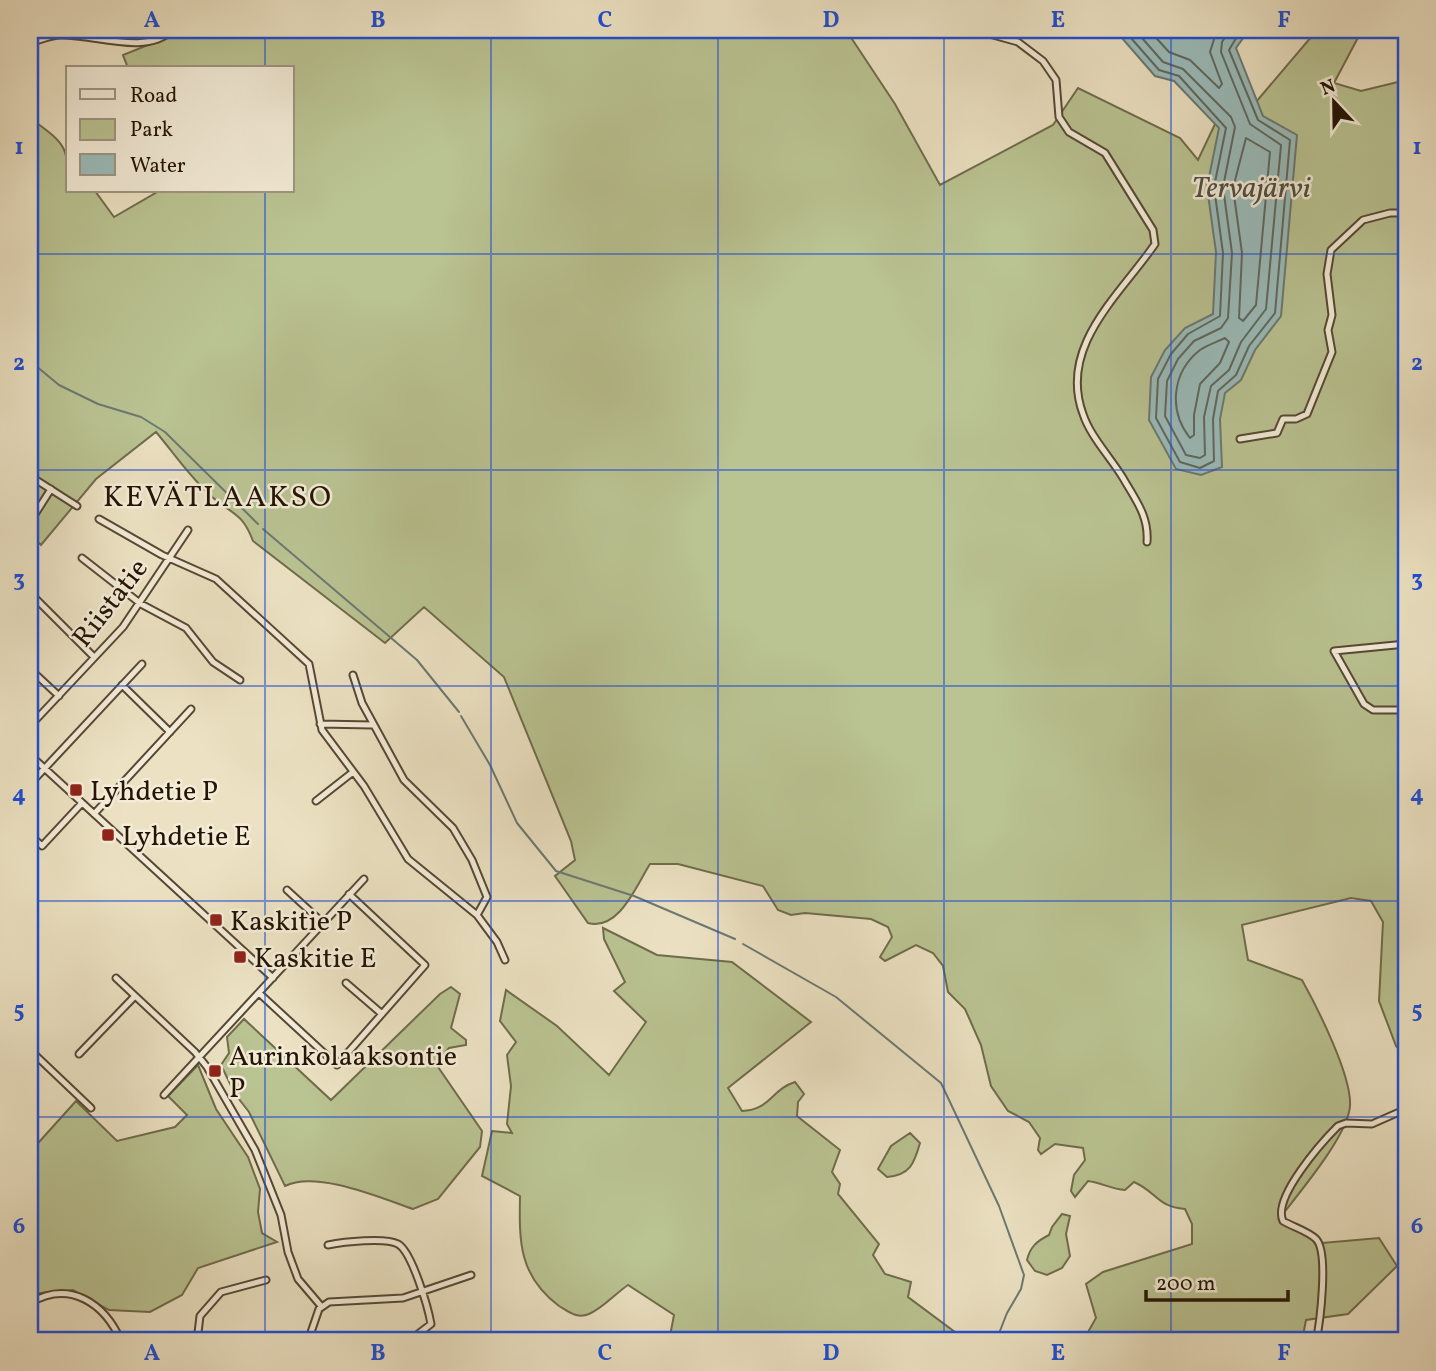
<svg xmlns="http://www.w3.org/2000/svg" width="1436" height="1371" viewBox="0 0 1436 1371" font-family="Vollkorn,serif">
<rect width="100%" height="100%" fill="#ece2c3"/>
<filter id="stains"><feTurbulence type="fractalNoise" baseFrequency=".00286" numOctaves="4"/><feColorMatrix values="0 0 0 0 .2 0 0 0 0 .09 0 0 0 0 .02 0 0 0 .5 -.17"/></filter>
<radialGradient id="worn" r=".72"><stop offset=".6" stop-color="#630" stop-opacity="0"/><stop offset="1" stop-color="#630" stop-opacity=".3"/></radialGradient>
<path fill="#bac392" stroke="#6f6c4b" stroke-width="2" d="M185,30H846L895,104L940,185L1053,125L1078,88L1180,138L1198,160L1215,124L1245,115L1317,30H1362L1334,83L1361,91L1406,80V1057L1396,1046L1379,1001L1383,922L1371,901L1351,898L1242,925L1248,960L1302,980C1317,1007 1352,1076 1350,1106C1348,1136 1298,1194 1279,1219L1322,1243L1379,1238L1397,1266L1348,1314L1306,1320L1302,1341H1083L1096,1318L1086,1284L1103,1272L1192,1244V1224L1185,1209C1157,1207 1157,1192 1134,1182L1125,1190C1111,1189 1102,1183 1088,1181L1075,1197L1071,1191L1074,1175L1085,1160L1083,1148L1055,1144L1041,1154L1038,1150L1040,1138L1029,1122L1008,1111L991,1086L981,1045L965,1009L948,992L943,966L933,953L916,945L885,961L880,957L892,937L888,927L871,919L805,913L791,915L778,910L763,886L678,864H650C636,886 619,931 588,923L555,876L575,860L571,841L504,677L424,607L385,643L253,541C242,511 230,514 210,495C190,477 173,452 156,432L96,479L41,545L30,534V118C67,145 68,145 68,191H95L114,217L159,191H292V68H128L123,55Z
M603,928L657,955L732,962L811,1022L728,1088L742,1111C770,1110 772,1089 795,1082L804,1094L798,1102L797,1116L840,1150L832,1172L840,1184L838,1194L879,1244L873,1255L885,1274L911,1282L908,1297L967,1341H669L674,1315L628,1285C616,1293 602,1309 589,1314C577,1319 569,1312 559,1306C519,1276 519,1242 520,1196L482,1176L492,1131L512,1133L507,1124L511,1086L507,1055L516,1042L500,1021L506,990L557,1026L609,1075L646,1022L614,991L625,982L604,939Z
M451,987L460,994L451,1028L466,1040V1045L449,1048L436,1064L482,1131L480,1147L438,1199L413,1209C381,1198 316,1170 285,1186L249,1112L235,1094L221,1065L229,1053L227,1037L244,1019L331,1100L440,994Z
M198,1065L216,1109L248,1157L260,1189L258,1212L262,1233L277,1242L198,1268L182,1295L150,1312L109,1310L73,1290L30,1294V1152L76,1101L117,1141L175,1127L187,1115L168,1096Z
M910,1133L920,1143C914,1164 910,1175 887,1177L878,1169L891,1146Z
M1062,1214L1070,1216L1066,1234L1070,1256L1062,1268L1047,1275L1035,1271L1027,1260C1030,1247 1037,1241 1049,1235L1052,1227Z"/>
<path fill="#9abcbb" stroke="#6b7972" stroke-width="2" d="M1115,30H1249L1236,48L1263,116L1297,135L1281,316L1255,350L1241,380L1225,393L1220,419L1222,467L1201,475L1176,469L1149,420L1151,377L1165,350L1185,328L1213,314L1216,252L1207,187L1219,128L1174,81L1155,76Z"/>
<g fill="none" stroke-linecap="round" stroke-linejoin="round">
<path stroke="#5f6860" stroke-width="2" d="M1124,30L1159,70L1179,76L1226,128L1214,187L1223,253L1220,316L1188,334L1171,354L1158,379L1156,418L1180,462L1200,468L1214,461L1213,419L1218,391L1236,375L1249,346L1275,313L1290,140L1258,120L1229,50L1241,30
M1135,30L1163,62L1183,69L1231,117L1235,127L1223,187L1232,253L1228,318L1221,328L1194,341L1178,359L1167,381L1165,416L1186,455L1200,458L1205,455L1204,417L1211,386L1229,370L1241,342L1266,309L1281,145L1250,124L1221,52L1222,42L1230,30
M1149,30L1169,52L1190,60L1219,88L1222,84L1210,52L1217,30
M1246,138L1270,152L1256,305L1243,321L1239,318L1242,253L1233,188Z
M1225,338L1229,342L1220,363L1200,384L1194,415V435L1190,438C1168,410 1172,372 1200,350C1207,345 1217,342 1225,338Z"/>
<path stroke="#6b7972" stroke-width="2" d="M30,361L59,385L98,404L141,417L165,432L258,524
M263,529L417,660L459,712
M461,716L490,765L517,823L556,871L634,896L735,939
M743,944L836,997L941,1083L999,1206L1024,1275L1021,1289L1007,1313L996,1341"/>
<g stroke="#564834" stroke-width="9">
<path id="street" d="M975,30L1018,42L1043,61L1056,80L1059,117L1069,132L1105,153L1153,230L1155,244C1120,295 1058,346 1083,414C1090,436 1111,458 1123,478C1135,499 1149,516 1147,542
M30,43C40,40 51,35 61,35C94,34 146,56 172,30
M1240,439L1277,433L1283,419H1296L1307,414L1332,352L1328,330L1332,315L1327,274L1331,250L1363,220L1390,213H1406
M30,476L77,506
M99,519L162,555L216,579L309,664L322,730L364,786L408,859L477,915L497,942L505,960
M30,522L51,489
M82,558L141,604L186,628L213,662L240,680
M34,597L94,657
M1406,644L1334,651L1364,704L1373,710H1406
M30,669L59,696
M353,675L362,703L404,780L453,828L472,860L487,897L477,915
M122,685L170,732
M320,724L372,725
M30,726L123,627L188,530
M30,755L273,978
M30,784L142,664
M316,801L353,772
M94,814L191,709
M30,835L42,846L82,803
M287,890L323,923
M116,978L195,1052L207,1067L255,1150L281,1215L288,1252L298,1279L321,1306
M346,983L382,1014
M259,993L337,1065L425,965L349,894
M30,1050L91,1108
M79,1054L135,996
M164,1095L364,879
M328,1245C343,1242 385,1237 398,1244C412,1252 428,1307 431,1324L409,1341
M30,1303C70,1279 105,1304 121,1341
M197,1341L200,1316L221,1292L266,1280
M308,1341L319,1309L329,1302L403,1298L471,1275
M1316,1341C1320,1323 1329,1252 1316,1239C1308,1231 1293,1227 1283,1221C1272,1198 1322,1142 1338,1126L1346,1123L1372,1124L1406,1109"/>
</g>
<use href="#street" stroke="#f3ecd8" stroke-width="5"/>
</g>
<path fill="none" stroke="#1d4ed8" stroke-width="2" stroke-opacity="0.55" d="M265,30V68M491,30V1341M718,30V1341M944,30V1341M1171,30V1341M265,191V1341M30,254H1406M30,470H1406M30,686H1406M30,901H1406M30,1117H1406"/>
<g fill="#8f2418" stroke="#f3ecd8" stroke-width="2.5">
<rect x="69" y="783" width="14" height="14" rx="3.5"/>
<rect x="101" y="828" width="14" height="14" rx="3.5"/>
<rect x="209" y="913" width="14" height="14" rx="3.5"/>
<rect x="233" y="950" width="14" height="14" rx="3.5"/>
<rect x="208" y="1064" width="14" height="14" rx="3.5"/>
</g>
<g text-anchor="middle" stroke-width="5" stroke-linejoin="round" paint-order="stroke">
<g font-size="28" fill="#241404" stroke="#f3ecd8">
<text transform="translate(109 602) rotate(-52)" y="10">Riistatie</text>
</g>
<g font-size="28" fill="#241404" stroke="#f3ecd8" text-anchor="start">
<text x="90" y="800">Lyhdetie P</text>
<text x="122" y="845">Lyhdetie E</text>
<text x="230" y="930">Kaskitie P</text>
<text x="254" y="967">Kaskitie E</text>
<text x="229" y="1065">Aurinkolaaksontie<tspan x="229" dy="32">P</tspan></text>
</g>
<g font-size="30" font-style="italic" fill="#4d4f44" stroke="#f3ecd8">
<text x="1251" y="197">Tervajärvi</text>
</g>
<g font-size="30" letter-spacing="2" fill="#241404" stroke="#f3ecd8">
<text x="218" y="506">KEVÄTLAAKSO</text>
</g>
</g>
<rect width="1436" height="1371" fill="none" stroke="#ece2c3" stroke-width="77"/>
<rect x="66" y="66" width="228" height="126" fill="#f3ecd8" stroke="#a09683" stroke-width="2"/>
<rect x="80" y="89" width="35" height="10" fill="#f3ecd8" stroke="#a09683" stroke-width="2"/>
<text x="130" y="102" font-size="21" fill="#241404">Road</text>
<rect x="80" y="119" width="35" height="21" fill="#bac392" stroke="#a09683" stroke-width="2"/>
<text x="130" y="136" font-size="21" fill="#241404">Park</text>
<rect x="80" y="154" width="35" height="21" fill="#9abcbb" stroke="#a09683" stroke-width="2"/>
<text x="130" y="172" font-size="21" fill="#241404">Water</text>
<g transform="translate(1334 102) rotate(338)" stroke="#f3ecd8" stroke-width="5" paint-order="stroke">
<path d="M0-5L12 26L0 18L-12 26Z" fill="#241404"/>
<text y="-10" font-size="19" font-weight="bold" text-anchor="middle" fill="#241404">N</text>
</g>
<path d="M1146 1290v10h142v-10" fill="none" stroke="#241404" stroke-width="3.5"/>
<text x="1156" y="1290" font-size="21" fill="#241404" stroke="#f3ecd8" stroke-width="5" paint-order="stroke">200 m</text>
<rect x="38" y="38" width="1360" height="1294" fill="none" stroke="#1d4ed8" stroke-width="2.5"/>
<g font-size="23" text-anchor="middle" font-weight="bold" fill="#1d4ed8">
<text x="152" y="27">A</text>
<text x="378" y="27">B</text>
<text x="605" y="27">C</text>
<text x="831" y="27">D</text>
<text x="1058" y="27">E</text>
<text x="1284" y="27">F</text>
<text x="19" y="154">1</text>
<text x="1417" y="154">1</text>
<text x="19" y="370">2</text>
<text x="1417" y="370">2</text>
<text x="19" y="586">3</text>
<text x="1417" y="586">3</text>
<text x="19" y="801">4</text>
<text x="1417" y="801">4</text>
<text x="19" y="1017">5</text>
<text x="1417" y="1017">5</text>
<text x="19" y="1233">6</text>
<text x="1417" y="1233">6</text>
<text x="152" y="1360">A</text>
<text x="378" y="1360">B</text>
<text x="605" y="1360">C</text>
<text x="831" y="1360">D</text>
<text x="1058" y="1360">E</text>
<text x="1284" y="1360">F</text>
</g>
<rect width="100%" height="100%" filter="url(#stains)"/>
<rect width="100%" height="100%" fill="url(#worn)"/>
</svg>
